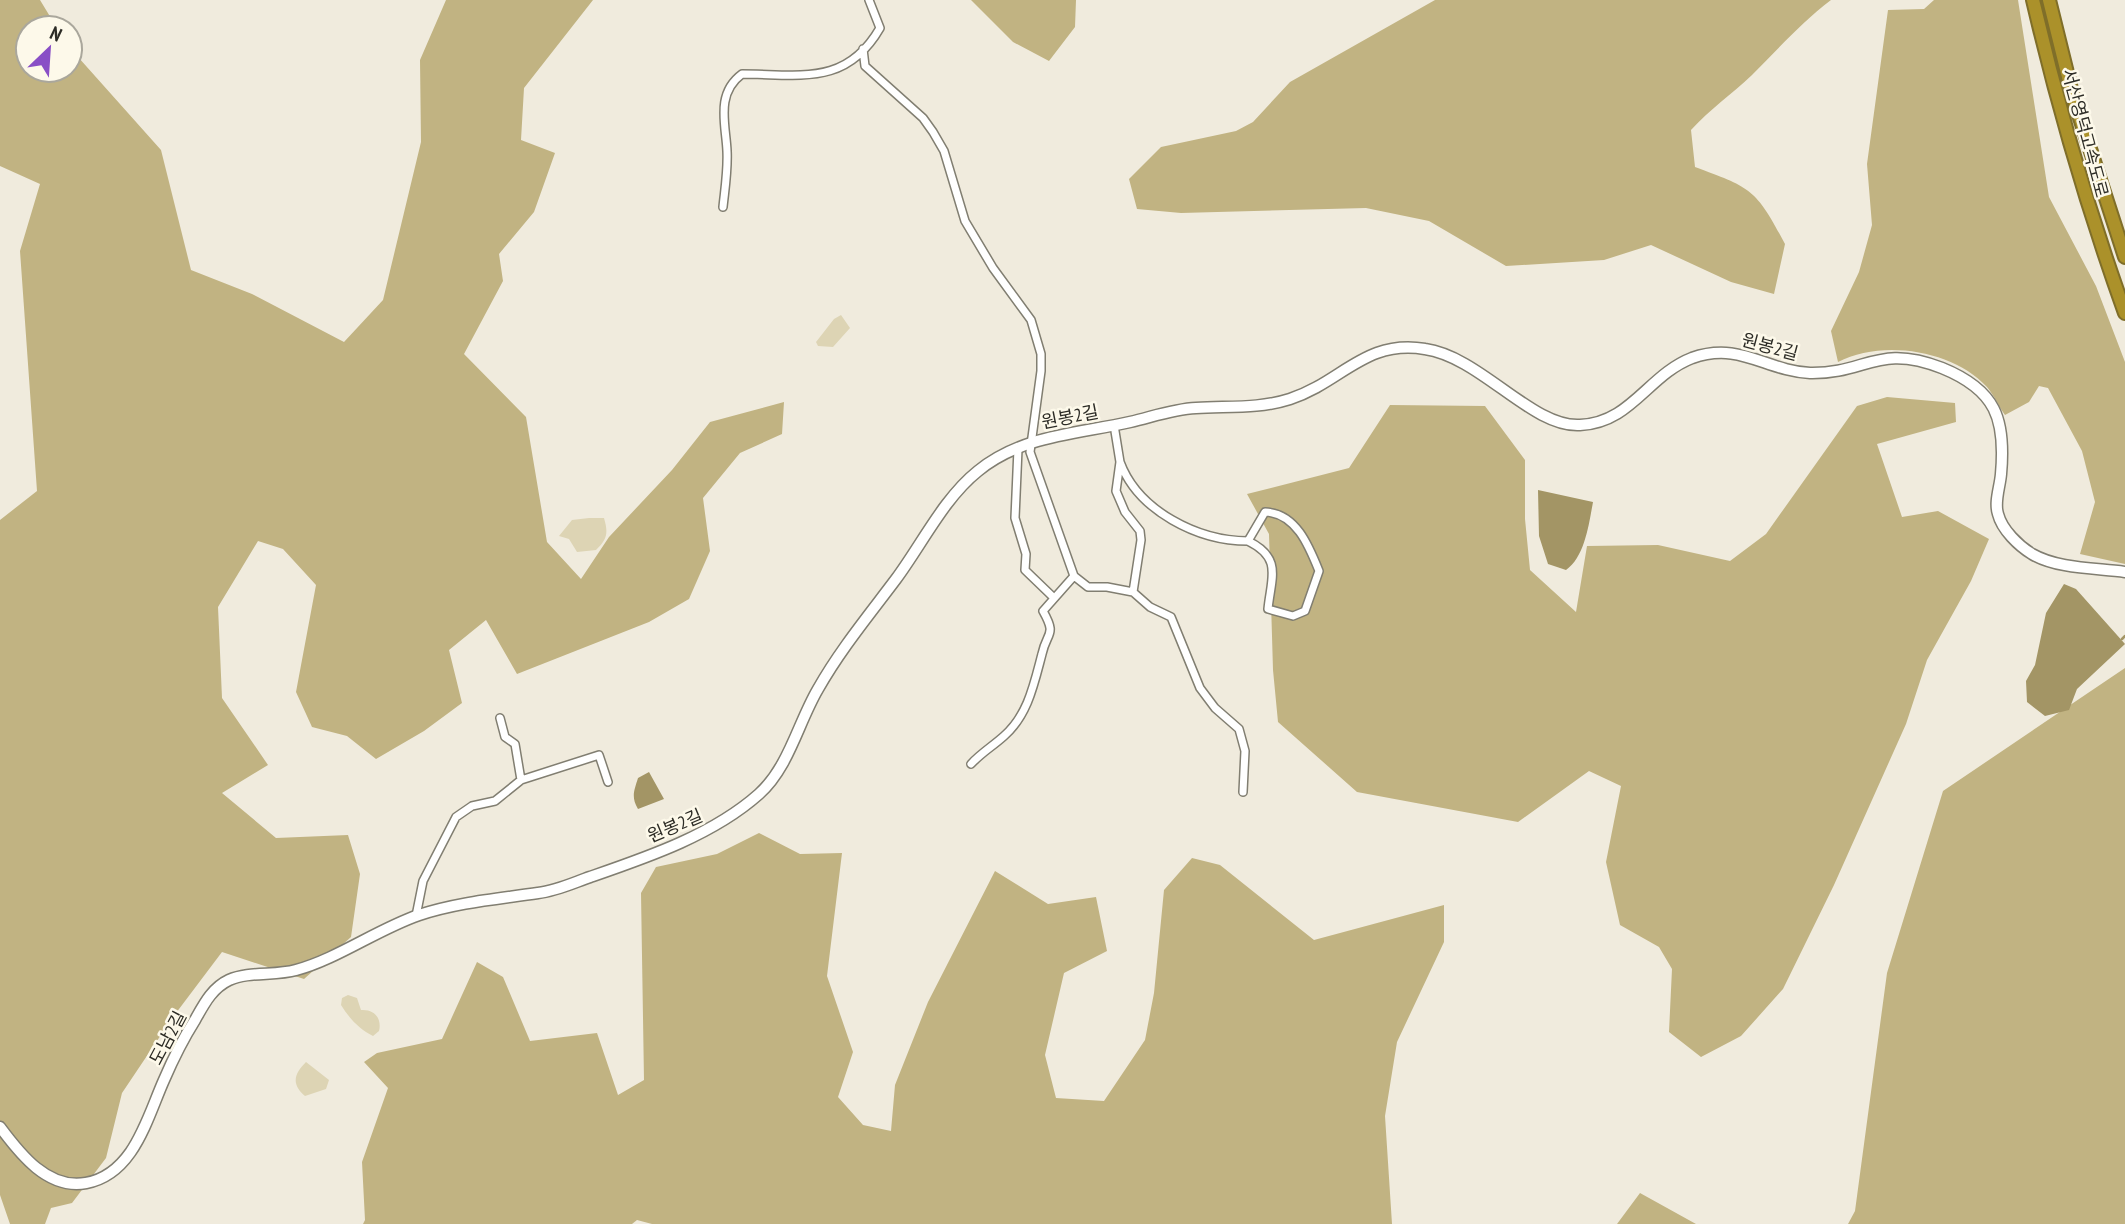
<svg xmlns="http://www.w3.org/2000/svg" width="2125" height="1224" viewBox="0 0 2125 1224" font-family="'PT Sans Narrow','Noto Sans KR',sans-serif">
<rect width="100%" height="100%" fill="#f0ebdd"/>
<path fill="#ddd4b4" d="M841,315L850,328L833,347L818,346L816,342L834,319Z
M589,518H604C608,532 608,539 596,550L577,552L569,539L559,536L572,520Z
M348,995L357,998L361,1010C375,1009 382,1019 379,1031L373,1036C359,1029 349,1018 341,1005L342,998Z
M306,1062L329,1080L326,1089L305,1096C291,1084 294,1074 306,1062Z"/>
<path fill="#c1b382" d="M0,0H40L57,28H28V70H70V48L161,150L191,270L252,294L344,342L383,300L421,142L420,60L446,0H593L524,88L521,140L555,153L534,212L499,254L503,281L464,354L526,417L547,542L581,579L609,537L672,470L710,422L784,402L782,434L740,453L703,498L710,551L689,599L649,622L517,674L486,620L449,650L462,703L424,731L376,759L347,736L312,727L296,692L316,585L283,549L258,541L218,607L222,698L268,765L222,793L276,838L348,835L360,874L351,937L304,979L222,952L173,1017L122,1093L106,1158L72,1203L51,1208L45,1224H10L0,1195V520L37,491L20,251L40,184L0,166Z
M971,0H1076L1075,27L1049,61L1013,42Z
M1435,0H1831C1802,22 1778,49 1752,75C1732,94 1710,109 1691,130L1695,167C1752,188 1756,189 1785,244L1774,294L1731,282L1651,245L1604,260L1506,266L1429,221L1366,208L1181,213L1137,209L1129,179L1161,147L1236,131L1253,122L1290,82Z
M1934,0H2018L2049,197L2096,286L2125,362V564L2080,554L2095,502L2082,451L2048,388L2039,386L2029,402L2005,415C1999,407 1994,395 1987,387C1953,350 1882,339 1838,362L1831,331L1859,272L1872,225L1867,164L1888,10L1924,9Z
M1887,397L1955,403L1956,422L1877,444L1902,517L1938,511L1989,539L1971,581L1927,660L1906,724L1834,885L1783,989L1741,1036L1701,1057L1669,1032L1672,969L1659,947L1620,925L1606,862L1621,786L1589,771L1518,822L1357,792L1278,722L1273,670L1269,534L1247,494L1349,468L1390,405L1485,406L1525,460V519L1530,570L1576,612L1587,546L1658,545L1730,561L1766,534L1857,406Z
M2125,668V1224H1848L1855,1211L1887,973L1943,791Z
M759,833L800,854L842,853L827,976L853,1052L838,1097L863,1125L891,1131L895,1085L928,1002L995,871L1048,904L1096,897L1107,951L1064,973L1045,1055L1056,1098L1104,1101L1145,1040L1154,993L1164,890L1192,858L1220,865L1314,940L1444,905V942L1397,1042L1385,1116L1392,1224H652L637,1220L632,1224H363L365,1220L362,1162L388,1088L364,1062L377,1053L442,1039L477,962L503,977L530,1041L597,1033L618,1095L644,1080L641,893L656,867L717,854Z
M1640,1193L1696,1224H1617Z"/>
<path fill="#a39565" d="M1538,490L1593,502C1589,523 1585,557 1566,570L1548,564L1539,536Z
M2064,584L2076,589L2125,644L2077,689L2069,710L2045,716L2027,702L2026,681L2035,665L2046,613Z
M649,772L664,799L638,809C631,797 634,791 638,778Z"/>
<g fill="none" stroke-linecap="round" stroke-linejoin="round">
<path stroke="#a39565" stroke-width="2.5" d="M2122,639L2125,636"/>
<g stroke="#817e71" stroke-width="10">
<path id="street" d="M863,49L865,66L923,118L933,132L944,151L965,221L993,268L1031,320L1041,354V371L1030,452L1074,576L1043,611C1057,636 1047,631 1042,654C1034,684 1028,715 1004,736C993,746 981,753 971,764
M723,207C725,188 728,170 727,151C726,125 715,94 742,74C799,74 846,87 880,28L869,0
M1114,425L1120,462L1116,491L1125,512L1140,531L1141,540L1133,592
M1018,449L1015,518L1026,554L1025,570L1053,597
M1120,462C1138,511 1198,541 1248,541L1265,512C1296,513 1309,546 1319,571L1305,611L1293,616L1268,609C1271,578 1283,558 1248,541
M1074,576L1088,587H1107L1133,592L1150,607L1171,617L1200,688L1215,708L1239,729L1245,751L1243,792
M500,718L505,737L515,744L521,780
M416,916L423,881L456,817L472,806L495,801L521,780L599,755L608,782"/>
</g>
<g stroke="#817e71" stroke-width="13">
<path id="secondary" d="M0,1127C20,1154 48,1190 86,1183C134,1174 147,1118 164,1080C173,1059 183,1039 195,1020C204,1004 212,988 229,980C249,971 275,976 296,970C337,959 378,929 419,915C459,902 498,899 538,893C556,891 573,883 590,877C648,857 713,835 759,794C789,767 798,723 818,689C840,650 869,615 896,579C922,544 944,498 978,471C1022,435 1077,434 1130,422C1152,417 1173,409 1196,408C1228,406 1259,409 1290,399C1342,382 1365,339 1425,349C1481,357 1532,428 1580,425C1631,423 1648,375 1692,358C1740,341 1766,371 1810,373C1866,374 1878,343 1942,368C1996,390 2006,419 2001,474C2000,487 1994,502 1998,514C2002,530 2019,546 2032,554C2058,569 2096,568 2125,572"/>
</g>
<g stroke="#7f6e29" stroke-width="16">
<path id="highway" d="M2033,0C2058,107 2088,210 2125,313
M2049,0L2072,93L2125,257"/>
</g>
<use href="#street" stroke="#fff" stroke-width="7"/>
<use href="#secondary" stroke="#fff" stroke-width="10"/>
<use href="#highway" stroke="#ab912a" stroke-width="12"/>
</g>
<g text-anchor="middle" stroke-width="5" stroke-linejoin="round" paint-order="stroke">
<g font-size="18" fill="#2d2c26" stroke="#fdf9ea">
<text transform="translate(2085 133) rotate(75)" y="6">서산영덕고속도로</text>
<text transform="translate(1770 347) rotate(15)" y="6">원봉2길</text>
<text transform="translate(1070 417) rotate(-11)" y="6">원봉2길</text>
<text transform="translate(675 826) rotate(-23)" y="6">원봉2길</text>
<text transform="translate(168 1038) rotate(-62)" y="6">도남2길</text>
</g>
</g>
<g transform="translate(49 49) rotate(25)"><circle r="33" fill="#fdf9ea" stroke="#aaa79c" stroke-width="2"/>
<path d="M0-5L12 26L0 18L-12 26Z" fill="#894fc6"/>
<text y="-10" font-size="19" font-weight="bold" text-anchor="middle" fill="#2d2c26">N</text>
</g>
</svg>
